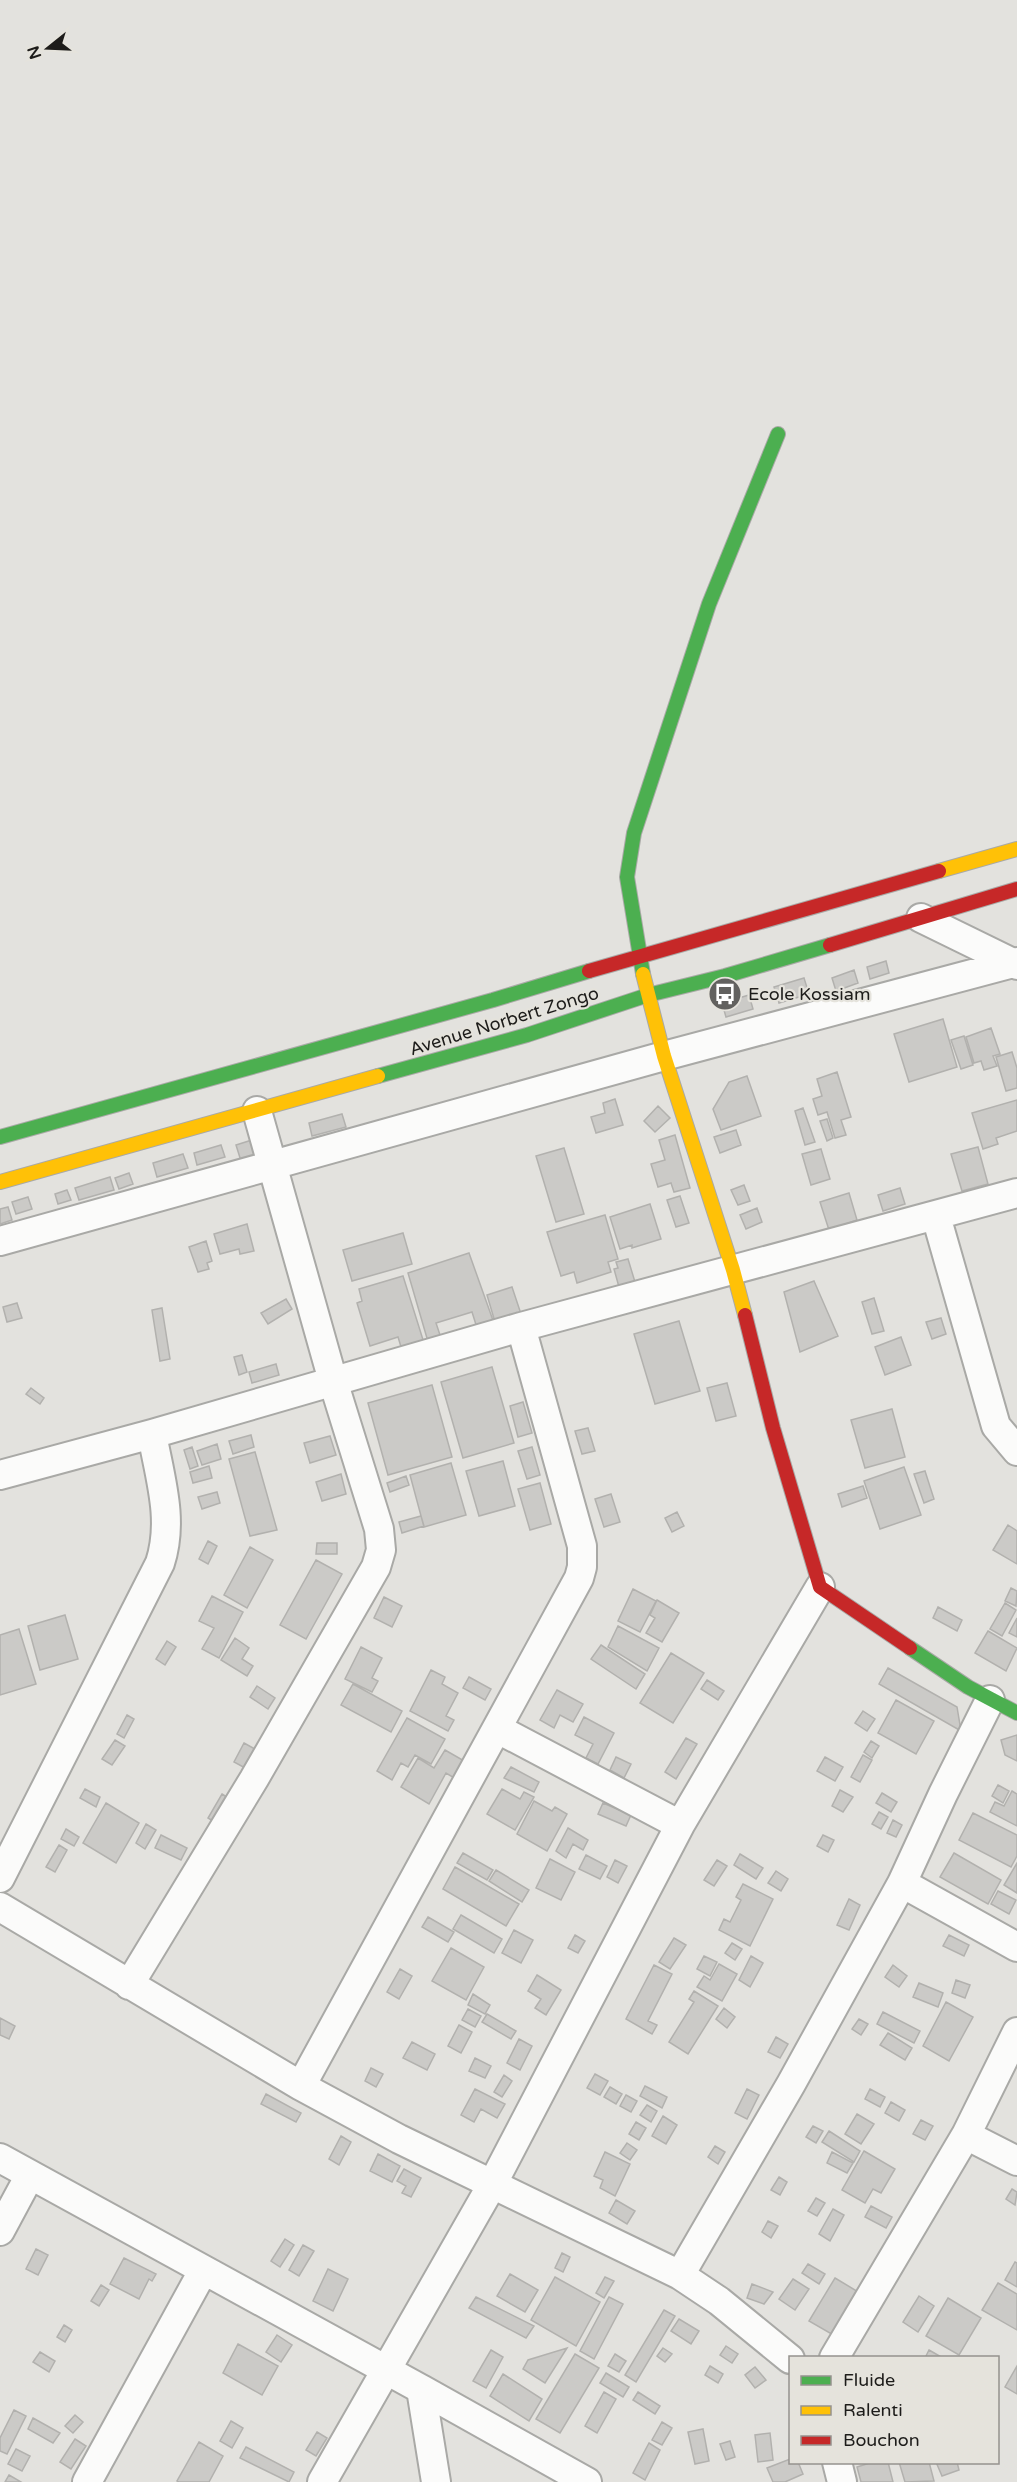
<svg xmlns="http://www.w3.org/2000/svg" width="1017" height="2482" viewBox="0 0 1017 2482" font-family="'Varela Round',sans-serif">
<rect width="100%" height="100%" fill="#e3e2de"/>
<path fill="#cbcac7" stroke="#b2b1ae" stroke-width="1.5" d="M886,961L889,973L870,979L867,967Z
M854,970L858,983L836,991L832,978Z
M804,978L809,994L779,1003L774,987Z
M749,995L753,1009L726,1017L722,1003Z
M943,1019L957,1067L909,1082L894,1034Z
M991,1028L1000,1054L993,1056L997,1066L984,1070L981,1061L974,1063L966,1037Z
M964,1036L973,1065L961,1069L951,1040Z
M1012,1052L1017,1068V1088L1006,1091L996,1057Z
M837,1072L851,1117L841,1120L846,1135L835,1138L827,1112L818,1115L813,1099L822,1096L817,1079Z
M747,1076L761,1116L721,1130L713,1109L729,1082Z
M615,1099L623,1125L596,1133L591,1117L605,1113L603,1103Z
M1017,1100V1131L996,1138L998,1144L983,1149L972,1113Z
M658,1106L670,1118L655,1132L644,1121Z
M803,1108L815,1142L805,1145L795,1111Z
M342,1114L346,1127L312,1136L309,1123Z
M827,1119L833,1138L827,1141L820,1121Z
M736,1130L741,1145L720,1153L714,1137Z
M675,1135L690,1188L674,1192L671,1183L658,1187L651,1164L665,1160L659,1140Z
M255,1139L260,1155L241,1161L236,1145Z
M221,1145L225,1157L197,1165L194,1153Z
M978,1147L988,1184L962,1191L951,1154Z
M564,1148L584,1214L556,1222L536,1156Z
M821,1149L830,1179L811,1185L802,1154Z
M183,1154L188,1168L157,1177L153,1163Z
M129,1173L133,1184L119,1189L115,1178Z
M110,1177L114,1190L79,1200L75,1188Z
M744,1185L750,1201L738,1205L731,1190Z
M900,1188L905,1204L883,1211L878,1195Z
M67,1190L71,1200L58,1204L55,1194Z
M849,1193L857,1220L829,1230L820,1202Z
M680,1196L689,1223L676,1227L667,1200Z
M28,1197L32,1209L16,1214L12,1202Z
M650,1204L661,1239L632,1248V1245L620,1249L610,1217Z
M8,1207L12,1220L0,1224V1209Z
M757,1208L762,1222L746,1229L740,1215Z
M605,1215L618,1259L608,1262L611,1272L577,1283L574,1272L561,1276L547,1232Z
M247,1224L254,1251L240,1254L239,1249L220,1254L214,1234Z
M403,1233L412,1264L352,1281L343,1250Z
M206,1241L212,1261L207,1263L209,1269L198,1272L189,1247Z
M469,1253L495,1326L478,1331L472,1312L436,1323L442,1341L429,1345L408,1273Z
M628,1259L635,1282L619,1287L614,1269L618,1268L616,1262Z
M403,1276L424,1343L402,1350L398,1337L370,1346L357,1303L362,1301L359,1289Z
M814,1281L838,1336L800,1352L784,1292Z
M512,1287L521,1314L495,1322L487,1295Z
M874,1298L884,1331L872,1334L862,1302Z
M286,1299L292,1309L268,1324L261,1313Z
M17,1303L22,1318L7,1322L3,1307Z
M162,1308L170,1359L160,1361L152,1310Z
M941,1318L946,1334L932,1339L926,1322Z
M679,1321L700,1391L655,1404L634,1334Z
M901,1337L911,1365L885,1375L875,1347Z
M242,1355L247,1372L239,1375L234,1357Z
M276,1364L279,1375L252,1383L249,1372Z
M492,1367L514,1443L463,1458L441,1382Z
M727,1383L736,1416L716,1421L707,1388Z
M432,1385L452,1457L388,1475L368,1403Z
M31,1388L44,1398L40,1404L26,1394Z
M523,1402L532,1433L518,1437L510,1406Z
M892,1409L905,1457L865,1468L851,1420Z
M588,1428L595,1451L582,1454L575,1431Z
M251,1435L254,1447L233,1454L229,1441Z
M330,1436L336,1455L310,1463L304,1443Z
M217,1444L221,1459L202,1465L197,1451Z
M192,1447L198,1466L190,1469L184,1450Z
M532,1447L540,1475L527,1479L518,1451Z
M255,1452L277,1530L250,1536L229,1459Z
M503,1461L515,1506L479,1516L466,1471Z
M451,1463L466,1515L424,1527L410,1475Z
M209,1466L212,1478L193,1483L190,1472Z
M904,1467L921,1515L880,1529L864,1481Z
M925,1471L934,1499L924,1503L914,1474Z
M341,1474L346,1494L322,1501L316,1482Z
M406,1476L409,1485L390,1492L387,1483Z
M540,1483L551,1524L530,1530L518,1489Z
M863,1486L867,1498L842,1507L838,1494Z
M217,1492L220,1503L202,1509L198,1497Z
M611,1494L620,1522L604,1527L595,1499Z
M677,1512L684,1526L672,1532L665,1518Z
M421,1516L424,1526L402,1533L399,1522Z
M1008,1525L1017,1531V1564L993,1550Z
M208,1541L217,1546L208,1564L199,1559Z
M317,1543H337V1554H316Z
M250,1547L273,1560L247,1608L224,1595Z
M316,1560L342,1574L306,1639L280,1625Z
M1011,1588L1017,1591L1016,1606L1005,1601Z
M633,1589L656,1601L640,1632L618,1621Z
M212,1596L243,1612L219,1658L202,1649L214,1628L199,1621Z
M384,1597L402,1606L392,1627L374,1618Z
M657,1600L679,1613L662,1642L646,1633L655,1618L650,1615Z
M1005,1603L1016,1610L1002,1636L990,1629Z
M938,1607L962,1620L957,1631L933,1618Z
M65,1615L78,1659L40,1670L28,1626Z
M1017,1618V1637L1009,1633Z
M618,1626L659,1648L647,1671L608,1647Z
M19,1629L36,1684L0,1695V1635Z
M988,1631L1017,1648L1006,1671L975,1653Z
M235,1638L249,1648L242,1659L253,1666L247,1676L221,1660Z
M167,1641L176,1647L165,1665L156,1659Z
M601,1645L645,1674L636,1689L591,1659Z
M361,1647L382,1658L372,1678L378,1681L372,1692L345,1679Z
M671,1653L704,1673L673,1723L640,1703Z
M888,1668L957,1707L961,1731L879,1684Z
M431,1670L445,1677L442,1684L458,1693L446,1716L454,1720L448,1731L410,1711Z
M469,1677L491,1689L485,1700L463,1688Z
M707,1680L724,1691L718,1700L701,1689Z
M353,1684L402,1711L391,1732L341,1705Z
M257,1686L275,1698L268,1709L250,1697Z
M557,1690L583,1704L573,1722L560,1715L554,1728L540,1720Z
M896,1700L934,1721L916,1754L878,1733Z
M863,1711L875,1719L867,1731L855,1723Z
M127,1715L134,1719L124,1738L117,1734Z
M584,1717L614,1733L598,1764L586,1758L593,1744L575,1735Z
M407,1718L445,1739L431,1764L415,1755L408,1767L401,1763L392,1780L377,1771Z
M1017,1735V1761L1005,1755L1001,1740Z
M686,1738L697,1744L676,1779L665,1772Z
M115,1740L125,1746L112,1765L102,1759Z
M871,1741L879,1746L872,1758L864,1752Z
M244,1743L255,1749L245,1768L234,1762Z
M445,1750L466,1762L456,1779L446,1773L429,1804L401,1787L418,1758L434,1768Z
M863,1755L872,1760L860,1782L851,1777Z
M616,1757L631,1764L624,1778L610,1770Z
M825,1757L843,1767L835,1781L817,1771Z
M511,1767L539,1782L534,1792L504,1778Z
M998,1785L1009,1791L1003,1803L992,1796Z
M85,1789L100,1797L96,1807L80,1798Z
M502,1789L520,1799L524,1792L534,1797L515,1830L487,1814Z
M840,1790L853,1797L843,1812L832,1806Z
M1012,1791L1017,1794V1826L990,1812L995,1802L1004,1806Z
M882,1793L897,1802L891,1812L876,1803Z
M222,1794L233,1801L219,1825L208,1818Z
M534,1801L552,1811L555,1807L567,1814L547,1851L517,1834Z
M106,1803L139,1823L116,1863L83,1843Z
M603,1803L631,1815L626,1826L598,1814Z
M879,1812L888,1817L881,1829L872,1824Z
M973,1813L1017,1835V1856L1011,1867L959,1840Z
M893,1820L902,1825L896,1837L887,1833Z
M146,1824L156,1830L145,1849L136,1843Z
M568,1828L588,1840L583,1850L573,1844L566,1858L556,1851Z
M66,1829L79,1837L74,1846L61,1839Z
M161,1835L187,1848L181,1860L155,1848Z
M823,1835L834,1840L828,1852L817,1846Z
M59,1845L67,1850L55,1872L46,1867Z
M463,1853L493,1870L487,1880L457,1863Z
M954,1853L1001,1880L988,1904L940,1877Z
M740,1854L763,1868L756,1879L734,1865Z
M586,1855L607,1866L600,1879L579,1869Z
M550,1859L575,1872L561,1900L536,1888Z
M615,1860L627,1866L618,1883L607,1877Z
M717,1860L727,1866L714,1886L704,1880Z
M1017,1863V1893L1004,1885Z
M455,1867L519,1904L506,1926L443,1889Z
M496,1870L529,1890L522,1902L489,1881Z
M776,1871L788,1879L781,1891L768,1883Z
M743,1884L773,1899L750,1946L719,1930L724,1919L730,1922L741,1900L736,1897Z
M998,1891L1016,1900L1009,1914L991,1904Z
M849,1899L860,1905L849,1930L837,1925Z
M461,1915L502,1939L494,1953L453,1929Z
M428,1917L454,1932L448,1942L422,1927Z
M514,1930L533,1940L521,1963L502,1953Z
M575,1935L585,1941L578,1953L568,1948Z
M949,1935L969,1945L964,1956L943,1946Z
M674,1938L686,1945L670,1969L659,1962Z
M732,1943L742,1949L735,1960L725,1953Z
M451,1948L484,1967L466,2000L432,1981Z
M704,1956L717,1962L710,1976L697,1969Z
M751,1956L763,1963L750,1987L739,1980Z
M719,1964L737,1974L722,2001L697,1987L704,1976L710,1980Z
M654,1965L672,1974L648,2021L657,2025L652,2034L626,2019Z
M893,1965L907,1976L899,1987L885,1977Z
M400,1969L412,1976L399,1999L387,1992Z
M537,1975L561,1990L546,2015L535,2008L541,1999L528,1991Z
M956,1980L970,1985L965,1998L952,1993Z
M919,1983L943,1993L938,2007L913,1997Z
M694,1991L718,2006L688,2054L669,2042L694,2002L689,1999Z
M473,1994L490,2005L485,2014L468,2005Z
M946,2002L973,2017L949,2061L923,2046Z
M724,2008L735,2017L727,2028L716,2019Z
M468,2009L481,2016L475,2027L462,2020Z
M883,2012L920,2031L914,2043L877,2024Z
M487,2014L516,2031L511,2039L482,2022Z
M0,2018L15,2026L9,2039L0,2035Z
M859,2019L868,2024L861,2035L852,2029Z
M459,2025L472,2032L461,2053L448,2046Z
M888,2033L912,2048L905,2060L880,2045Z
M776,2037L788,2044L780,2058L768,2052Z
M519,2039L532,2046L520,2070L507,2063Z
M412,2042L435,2054L427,2070L403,2058Z
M475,2058L491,2066L485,2078L469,2071Z
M371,2068L383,2074L376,2087L365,2081Z
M595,2074L608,2081L600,2095L587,2088Z
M504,2075L512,2081L502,2097L494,2092Z
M645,2086L667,2097L662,2108L640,2096Z
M610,2087L622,2094L616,2104L604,2097Z
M475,2089L505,2104L497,2118L481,2109L474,2122L461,2115Z
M747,2089L759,2095L747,2119L735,2113Z
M870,2089L885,2097L880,2107L865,2099Z
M266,2094L301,2113L296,2122L261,2104Z
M626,2095L637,2101L631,2112L620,2106Z
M891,2102L905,2110L899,2121L885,2113Z
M647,2105L657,2111L651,2122L640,2115Z
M857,2114L874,2124L861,2144L845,2134Z
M663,2116L677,2125L666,2144L652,2136Z
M921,2120L933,2126L925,2140L913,2134Z
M636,2122L646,2128L639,2140L629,2134Z
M813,2126L823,2131L816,2143L806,2137Z
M829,2131L860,2151L854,2162L822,2142Z
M341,2136L351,2142L339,2165L329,2159Z
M627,2143L637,2150L630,2160L620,2153Z
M715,2146L725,2152L718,2164L708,2157Z
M864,2151L895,2169L881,2193L873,2189L865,2203L842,2190Z
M605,2152L630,2164L615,2196L600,2188L603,2180L594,2176Z
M832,2152L853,2163L847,2173L827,2163Z
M378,2154L400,2166L392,2182L370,2171Z
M404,2169L421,2178L411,2197L402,2193L406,2186L397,2181Z
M779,2177L787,2182L780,2195L771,2190Z
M1012,2189L1017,2192L1015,2205L1006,2199Z
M816,2198L825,2203L817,2216L808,2211Z
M616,2200L635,2211L627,2224L609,2213Z
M871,2206L892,2217L886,2228L865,2217Z
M833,2209L844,2215L830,2241L819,2234Z
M768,2221L778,2226L771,2238L762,2232Z
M285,2239L294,2245L280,2267L271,2261Z
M303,2245L314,2251L299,2276L289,2270Z
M36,2249L48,2255L38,2275L26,2269Z
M562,2253L570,2257L563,2272L555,2268Z
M124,2258L156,2274L152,2281L149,2279L139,2299L110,2284Z
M1015,2262L1017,2263V2287L1005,2280Z
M808,2264L825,2274L819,2284L802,2273Z
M328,2269L348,2279L333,2311L313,2301Z
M510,2274L538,2290L525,2312L497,2296Z
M555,2277L600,2302L576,2346L531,2320Z
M605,2277L614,2281L604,2298L596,2293Z
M835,2278L860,2293L835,2336L809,2321Z
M793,2279L809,2289L795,2310L779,2299Z
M998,2283L1017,2294V2330L982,2310Z
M752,2284L773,2292L764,2304L747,2298Z
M101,2285L109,2290L99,2306L91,2301Z
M919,2296L934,2306L918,2332L903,2322Z
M476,2297L534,2326L526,2338L469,2308Z
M609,2297L623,2304L594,2359L580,2351Z
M948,2298L981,2318L959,2355L926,2336Z
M664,2310L675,2316L636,2382L625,2375Z
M679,2319L699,2331L691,2344L671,2331Z
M64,2325L72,2330L65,2342L57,2337Z
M277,2335L292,2345L281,2362L266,2352Z
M238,2344L278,2366L262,2395L223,2373Z
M726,2346L738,2354L732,2363L720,2355Z
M567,2348L545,2383L523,2369L528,2360Z
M663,2348L672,2354L665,2362L657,2356Z
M491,2350L503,2357L486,2388L473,2381Z
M929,2350L943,2358H925Z
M40,2352L55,2361L49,2372L33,2362Z
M575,2354L599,2368L560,2433L536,2419Z
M615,2354L626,2361L619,2372L608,2366Z
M710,2366L723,2374L718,2383L705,2375Z
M1017,2366V2394L1005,2387Z
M755,2367L766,2380L755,2388L745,2375Z
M606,2373L629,2387L623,2397L600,2383Z
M503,2374L542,2399L529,2421L490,2396Z
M604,2392L616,2399L597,2433L585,2426Z
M638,2392L660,2406L655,2414L633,2400Z
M14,2410L26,2416L7,2454L0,2451V2438Z
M75,2415L83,2422L73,2433L65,2426Z
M33,2418L60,2433L53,2443L28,2429Z
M231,2421L243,2428L232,2448L220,2441Z
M662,2422L672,2428L662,2445L652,2440Z
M703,2429L709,2461L695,2464L688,2432Z
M317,2432L327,2438L316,2456L306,2450Z
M770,2433L773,2460L758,2462L755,2435Z
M75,2439L86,2446L71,2469L60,2462Z
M730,2441L735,2457L726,2460L720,2444Z
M199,2442L223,2456L209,2482H179L177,2481Z
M649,2443L660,2450L645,2480L633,2473Z
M246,2447L294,2472L289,2482L240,2458Z
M16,2449L30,2456L22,2471L8,2464Z
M790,2459V2462H798L803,2474L785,2482H773L767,2468Z
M873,2462H888L893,2482H861L857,2467Z
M899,2462H929L934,2481L905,2482Z
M936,2462H957L959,2470L942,2476Z
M9,2475L21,2482H5Z"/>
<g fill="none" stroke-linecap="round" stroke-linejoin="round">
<g stroke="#a9a9a6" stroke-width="32">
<path id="street" d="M921,918L1017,965
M936,1216L996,1426L1017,1451
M0,1241L664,1056L1017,962
M0,1475L152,1434L521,1327L1017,1193
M498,1729L680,1825
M0,1878L160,1563C174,1520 160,1478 152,1434
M902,1883L1017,1947
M0,1907L301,2086L399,2139L680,2275L719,2301L790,2359
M129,1985L254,1779L376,1567L381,1550L379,1529L333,1381L257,1111
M301,2086L579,1578L582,1567V1546L521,1327
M966,2135L1017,2161
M0,2158L421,2389L436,2482
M0,2231L30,2175
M680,2275L791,2084L902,1883L943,1794L990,1700
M834,2358L966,2135L1017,2032
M421,2389L587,2482
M837,2462L842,2482
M87,2482L203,2271
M322,2482L493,2183L680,1825L820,1587"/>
</g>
<g stroke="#a9a9a6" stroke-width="16">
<path id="fast" d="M643,974L627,877L634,833L709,604L778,434
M378,1076L527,1035L648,995L725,976L830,945
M0,1137L493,1000L589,971
M910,1648L968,1687L1017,1713"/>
</g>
<g stroke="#a9a9a6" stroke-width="16">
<path id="slow" d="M939,871L1017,849
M643,974L664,1056L733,1270L745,1315
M0,1182L378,1076"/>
</g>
<g stroke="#a9a9a6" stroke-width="16">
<path id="jam" d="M830,945L1017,889
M589,971L939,871
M745,1315L773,1428L820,1587L910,1648"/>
</g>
<use href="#street" stroke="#fbfbfa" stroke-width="28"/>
<use href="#fast" stroke="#4caf50" stroke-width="14"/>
<use href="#slow" stroke="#ffc107" stroke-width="14"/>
<use href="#jam" stroke="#c62828" stroke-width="14"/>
</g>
<defs>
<g id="bus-disc" transform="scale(1.725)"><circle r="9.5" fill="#62615f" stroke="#e5e3dc"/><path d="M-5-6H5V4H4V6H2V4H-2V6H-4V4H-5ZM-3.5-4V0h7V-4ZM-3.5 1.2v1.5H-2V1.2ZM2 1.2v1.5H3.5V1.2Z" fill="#fff"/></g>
</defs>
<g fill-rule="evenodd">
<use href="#bus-disc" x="725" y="994"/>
</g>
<g text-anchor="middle" stroke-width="4.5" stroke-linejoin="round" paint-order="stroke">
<g font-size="18" fill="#1d1c1a" stroke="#e5e3dc" text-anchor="start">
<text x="748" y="1000">Ecole Kossiam</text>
</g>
<g font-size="18" fill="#1d1c1a" stroke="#e5e3dc">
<text transform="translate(504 1021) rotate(-17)" y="6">Avenue Norbert Zongo</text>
</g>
</g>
<rect x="789" y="2356" width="210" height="108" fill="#e5e3dc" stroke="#95938e" stroke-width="1.5"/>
<rect x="801" y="2376" width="30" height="9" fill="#4caf50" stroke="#95938e" stroke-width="1.5"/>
<text x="843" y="2386" font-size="18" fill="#1d1c1a">Fluide</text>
<rect x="801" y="2406" width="30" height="9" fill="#ffc107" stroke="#95938e" stroke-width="1.5"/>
<text x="843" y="2416" font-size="18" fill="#1d1c1a">Ralenti</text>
<rect x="801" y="2436" width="30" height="9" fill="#c62828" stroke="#95938e" stroke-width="1.5"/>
<text x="843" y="2446" font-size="18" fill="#1d1c1a">Bouchon</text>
<g transform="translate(48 48) rotate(252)" stroke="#e5e3dc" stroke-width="4.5" paint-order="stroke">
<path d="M0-4.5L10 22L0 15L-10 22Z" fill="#1d1c1a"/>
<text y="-9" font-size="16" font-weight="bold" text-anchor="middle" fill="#1d1c1a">N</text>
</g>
</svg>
